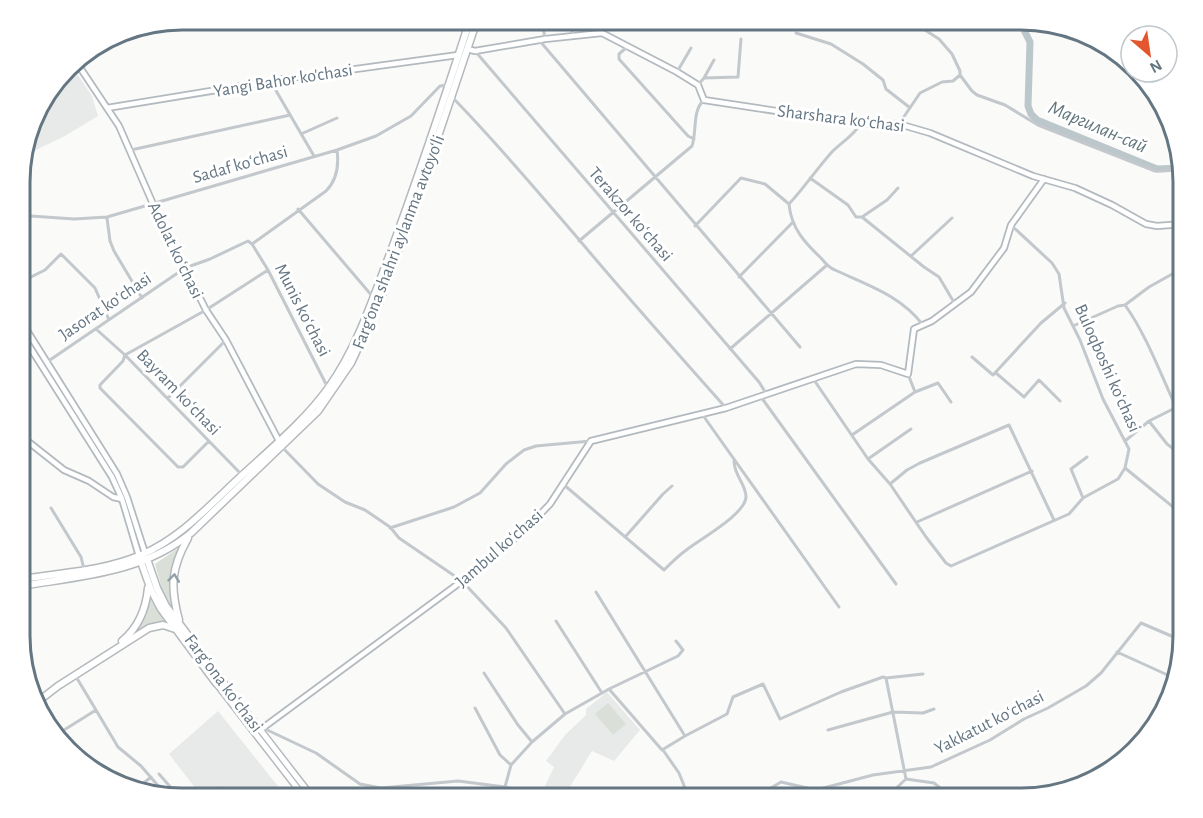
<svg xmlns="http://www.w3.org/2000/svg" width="1203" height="818" viewBox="0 0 1203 818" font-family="'Alegreya Sans',sans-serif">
<rect width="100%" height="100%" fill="#fafaf8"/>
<path fill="#e8e9e9" d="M71,65L92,96L98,116L65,136L25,155L23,153L41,101Z
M607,692L640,730L614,761L592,751L563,798L542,792L554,767L546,761L565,735L586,715V709Z
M218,711L285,795L282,798H203L169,754Z"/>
<path fill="#dadfd7" d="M180,547L173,562L170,577L172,609L162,589L155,564Z
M150,598L165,623L149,625L135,634L147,612Z
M608,703L626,724L613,735L595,714Z
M221,786L227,788L236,798H212L213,791Z"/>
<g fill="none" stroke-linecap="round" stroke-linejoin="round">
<path stroke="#bbc7cb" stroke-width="7" d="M924,20L934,27L979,20
M1012,20L1023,28L1030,42L1028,106L1031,114L1037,120L1157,169L1182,168"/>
<g stroke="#b3babf" stroke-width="8">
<path id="secondary" d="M467,49L475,51L545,39L602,33L677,72L698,85L704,100L855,123L899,124L930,133L1033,176L1075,188L1112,205L1146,224L1157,226L1183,224
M75,60L119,126L153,204L206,310L226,340L279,441
M107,108L290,78L458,55
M21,321L117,474L127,497L145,553
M21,333L112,477L122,499L139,556
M21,436L64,470L89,481L113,497L122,499
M260,730L462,581L525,530L550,504L591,441L726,408L856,364L881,365L908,374L914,329L932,321L971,292L1004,248L1011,225L1044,179"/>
</g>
<g stroke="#b5babe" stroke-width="8">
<path id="primary" d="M221,679L313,798
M216,683L305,798"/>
</g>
<g stroke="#b4b9bd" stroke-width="9">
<path id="highway" d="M140,559L151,590L161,609L216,683L221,679L166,606L157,588L147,559
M21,579C60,573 104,571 141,555C179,539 207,508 237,480C268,451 304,422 329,387C358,346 373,298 391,251C419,175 445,97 470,20
M21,586C81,576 142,573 191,533L318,411L351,363L379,303L418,196L477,20
M179,620C170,587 171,568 188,538
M122,641C139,627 146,609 148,588
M36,703L58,686L149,628L163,625L175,629"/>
</g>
<path stroke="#c3c8cc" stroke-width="3" d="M542,20L545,39
M570,20L573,36
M599,20L602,33
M896,20L914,23L939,39L952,54L960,71V75L953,81L942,82L920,93L899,124
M939,20H942
M796,33L831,44L863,64L883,80L886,89L909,107
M539,40L800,347
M627,47L619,54V59L688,136L694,139
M475,51L759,382L767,395
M677,72L691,48
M960,75L972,91L977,95L1005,105L1038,125L1155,171L1183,170
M704,78L738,77L741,39
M271,82L314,156
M698,85L704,78L714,60
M453,98C498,144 539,193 581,242C628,298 677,353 726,408
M861,123C853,137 841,142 831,153C816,170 804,188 789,204C791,228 805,243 821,258C825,263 829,268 835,270C867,285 900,295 923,325
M301,134L337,118
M131,150L290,115
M810,178L848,205L856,217H862L924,267L939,277L955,304
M298,209L373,297
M862,217L887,200L898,188
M107,218L110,241L114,251L142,298
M21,219L31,216L74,219L107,217L337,150L376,136L411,116L440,86L448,85
M695,226L741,178L765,184L789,204
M579,241L692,146C697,132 692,110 704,100
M252,244L268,270L328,388
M911,256L952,218
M739,277L793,222
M21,282L45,270L61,254L95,288L109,320
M1125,305C1147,336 1160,373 1176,407
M1073,326L1118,306L1125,305L1149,287L1183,268
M96,329L125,355L242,475
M730,349L827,265
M972,357L993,375L1041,323L1065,303
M47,362L185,268L210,259L248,241L252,244L326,191C337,180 339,165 337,150
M996,373L1024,397L1039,380L1060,401
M814,380L868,459L890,484L926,537L946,563L951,566L1069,514L1083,498L1118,479L1125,468L1129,449L1103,399L1080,340L1064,308L1059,274L1052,263L1011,225
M915,392L938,383L951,402
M761,397L896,584
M168,398L226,340
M702,414L839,607
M21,420L22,418L21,413
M1149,421L1167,444L1183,456
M852,435L915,392L908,374
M209,441L183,467H178L100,388V385L123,361L125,355L206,310L268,270
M1125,441L1149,421L1183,404
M282,447L318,484L345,502L365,510L390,527L399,538L462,581L506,628L565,714L602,693
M868,459L911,429
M1125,468L1183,515
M563,484L664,570C671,563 678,556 685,551C698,540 747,514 746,496C745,483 734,475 734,461
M890,484L907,470L920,463L1009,425L1054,520
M1083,498L1071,469L1087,457
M51,508L81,557L84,569
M917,522L1032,471
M390,528L454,507L480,493L506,464L524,450L536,446L591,441
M626,536L663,494L672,486
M596,592L685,736
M556,621L602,693L609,689
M676,641L683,650L678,656L609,689L662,750L685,736L727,714L733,697L763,684L780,719L841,692L883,677L886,678L906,779L934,783L952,798
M1117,652L1172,677
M484,673L518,725L532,742L565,714
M886,678L923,674
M475,708L500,755L511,765
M96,710L118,747L141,766L167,796
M263,728L316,753L360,784L381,788L458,781L505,787L546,798
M828,730L893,712L923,713L934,709
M56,735L96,710L75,675
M663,750L679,773L689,798
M159,774L180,798
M140,786L151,777
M505,787L511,765L532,742
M290,798L299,790
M754,798L781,782L816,790L873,775L931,767L990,740L1024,719L1048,708L1086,686L1101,673L1141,623L1183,641
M885,798L891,793
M897,798L891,793L906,779"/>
<use href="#secondary" stroke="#fff" stroke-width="4.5"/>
<use href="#primary" stroke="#fff" stroke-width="5"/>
<use href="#highway" stroke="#fff" stroke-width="6"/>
</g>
<defs><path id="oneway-chevron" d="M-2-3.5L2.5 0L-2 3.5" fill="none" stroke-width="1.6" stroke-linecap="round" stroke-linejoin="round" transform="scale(1.5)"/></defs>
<use stroke="#939fa8" href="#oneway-chevron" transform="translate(174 578) rotate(-83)"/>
<g text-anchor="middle" stroke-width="6" stroke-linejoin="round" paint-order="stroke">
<g font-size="18" fill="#657683" stroke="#fff">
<text transform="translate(283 80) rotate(-9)" y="6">Yangi Bahor ko'chasi</text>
<text transform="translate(841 118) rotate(7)" y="6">Sharshara koʻchasi</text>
<text transform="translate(240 164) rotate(-16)" y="6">Sadaf koʻchasi</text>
<text transform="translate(631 214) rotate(49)" y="6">Terakzor koʻchasi</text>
<text transform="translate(398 242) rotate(-69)" y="6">Farg‘ona shahri aylanma avtoyo‘li</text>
<text transform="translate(176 250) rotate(64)" y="6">Adolat koʻchasi</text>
<text transform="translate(105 306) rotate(-34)" y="6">Jasorat koʻchasi</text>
<text transform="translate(303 310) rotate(63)" y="6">Munis koʻchasi</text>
<text transform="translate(1108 368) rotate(66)" y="6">Buloqboshi koʻchasi</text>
<text transform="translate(179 392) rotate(46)" y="6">Bayram koʻchasi</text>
<text transform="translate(499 548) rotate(-41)" y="6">Jambul koʻchasi</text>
<text transform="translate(224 683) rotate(53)" y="6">Fargʻona koʻchasi</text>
<text transform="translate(989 722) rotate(-27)" y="6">Yakkatut koʻchasi</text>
</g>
<g font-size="20" font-style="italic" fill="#60757c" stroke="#fff">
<text transform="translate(1098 126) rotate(23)" y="7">Маргилан-сай</text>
</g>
</g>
<path d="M0 0H1203V818H0ZM182 30H1021A152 152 0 0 1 1173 182V636A152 152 0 0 1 1021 788H182A152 152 0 0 1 30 636V182A152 152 0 0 1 182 30Z" fill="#fff" fill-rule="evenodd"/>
<path fill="none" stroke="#657683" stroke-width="3" d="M182 30H1021A152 152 0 0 1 1173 182V636A152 152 0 0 1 1021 788H182A152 152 0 0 1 30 636V182A152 152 0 0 1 182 30Z"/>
<g transform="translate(1149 54) rotate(151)"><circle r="28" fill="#ffffff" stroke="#c1c8cd" stroke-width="1.5"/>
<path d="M0-4.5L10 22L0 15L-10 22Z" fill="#e4572e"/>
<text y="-9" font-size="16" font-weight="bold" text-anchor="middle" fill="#657683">N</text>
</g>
</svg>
